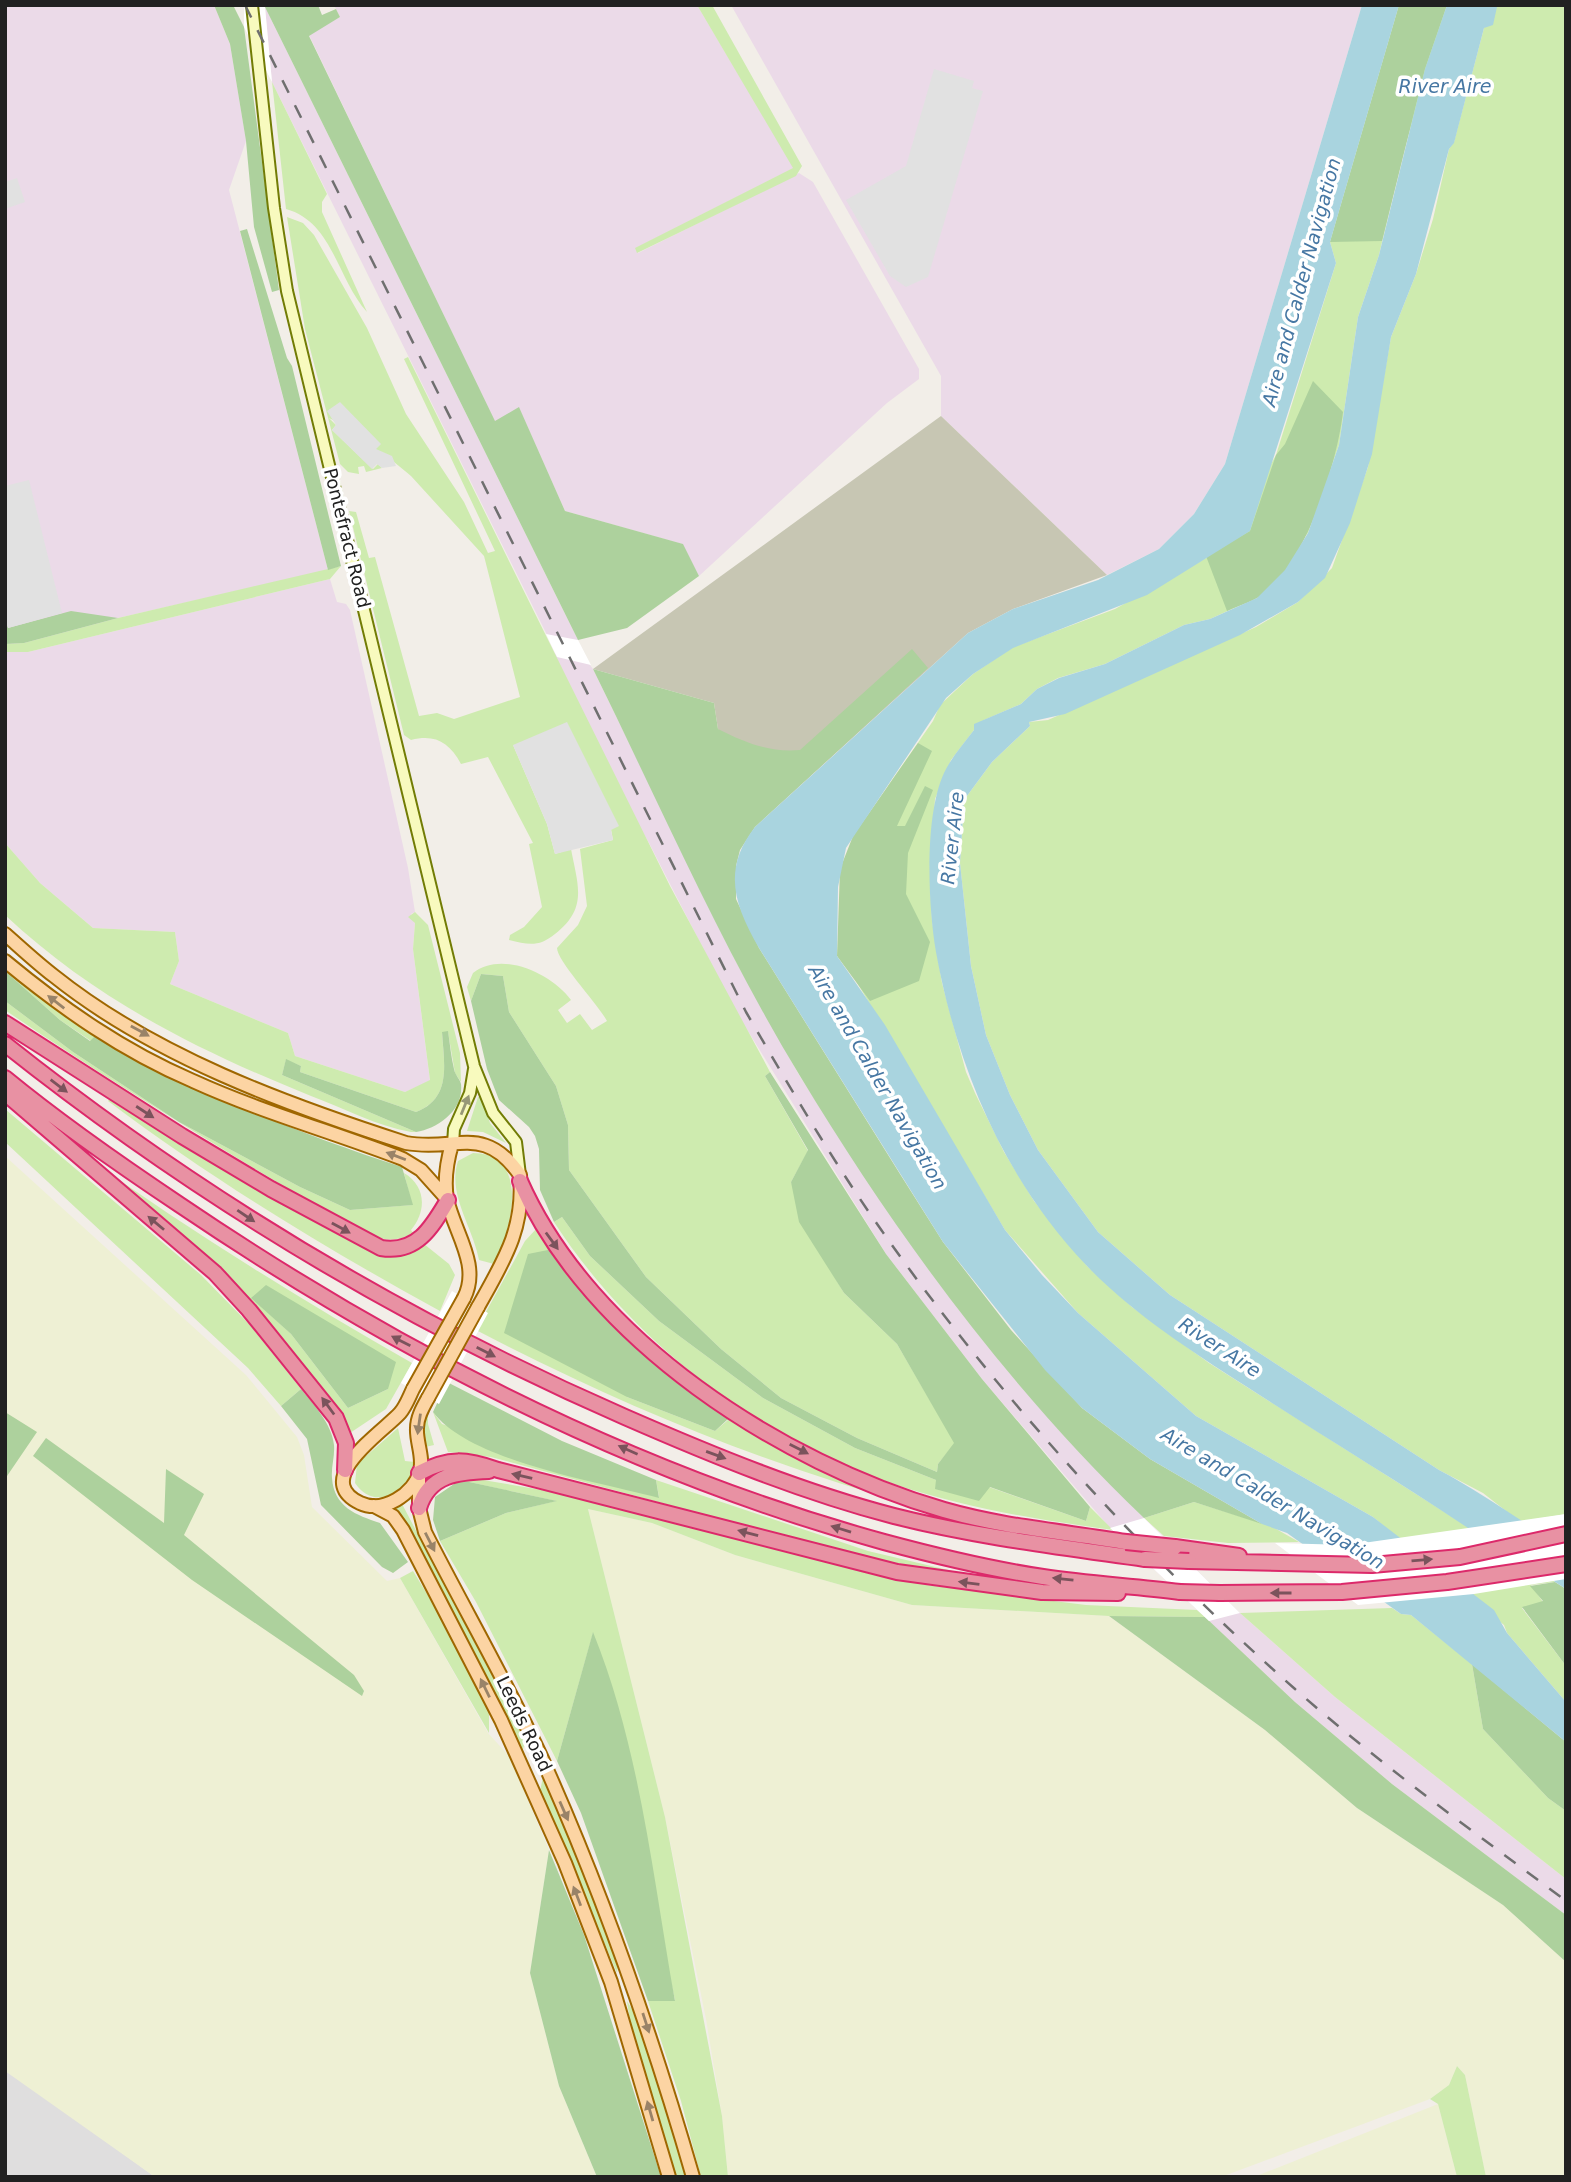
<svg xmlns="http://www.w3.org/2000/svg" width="1571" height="2182" viewBox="0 0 1571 2182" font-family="'DejaVu Sans',sans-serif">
<rect width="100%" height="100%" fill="#f2eee8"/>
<path fill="#dfdede" d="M6,2069L155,2177H5Z"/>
<path fill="#ebdae8" d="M5,5H214L230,44L246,141L229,190L328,570L118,618L24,643L5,644Z
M334,5H697L794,168L636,248L638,253L799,173L813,182L919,369V379L887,403L699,576L682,544L565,511L519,408L495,422L309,35L340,17Z
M731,5H1362L1225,464L1194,514L1159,549L1107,575L941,416V376Z
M265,7L578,640L572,642L593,669L734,958L799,1075L893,1219L1114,1488L1240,1613L1335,1697L1566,1879V1915L1392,1784L1295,1702L1110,1528L982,1379L886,1254L733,1007L649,843L550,667L556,653L272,82Z
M330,579L337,602L346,604L350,610L408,868L415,912L411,914L415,923L413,949L430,1081L405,1092L295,1056L288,1033L170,984L179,961L175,932L93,928L40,883L5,843V652H28Z"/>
<path fill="#c7c6b3" d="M941,416L1107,575L1013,609L968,633L773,810L718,729L714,703L593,669Z"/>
<path fill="#eef0d4" d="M5,1156L246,1375L265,1398L297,1437L304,1455L312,1507L387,1581L400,1578L488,1733L509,1756L549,1850L530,1973L559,2086L597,2177H155L5,2071Z
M588,1509L652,1523L735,1555L912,1605L1109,1616L1265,1730L1357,1808L1503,1905L1566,1962V2177H1486L1465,2075L1457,2066L1449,2085L1430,2099L1221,2177H728L722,2116L706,2019L665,1817Z
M1438,2104L1457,2177H1254Z"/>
<path fill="#ceebaf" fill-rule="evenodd" d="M697,5H712L802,166L796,176L637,253L635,248L793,168Z
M1399,5H1447L1403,153L1379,255L1358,317L1339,445L1308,533L1243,604L1210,619L1184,625L1105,664L1058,678L1037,689L1021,704L984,720L974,730L951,760L935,799L930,881L932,921L942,983L966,1072L975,1093L1004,1152L1034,1201L1087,1266L1132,1307L1209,1363L1555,1582L1531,1585L1543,1602L1522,1608L1566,1666V1702L1507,1633L1504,1625L1373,1517L1196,1416L1078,1313L1005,1230L856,981L888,786L933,721L940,705L973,674L1013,647L1115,609L1224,548L1276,455L1336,263L1330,242Z
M1496,5H1566V1514L1520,1522L1483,1493L1439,1470L1170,1295L1098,1232L1038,1150L1010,1095L986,1035L971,966L960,863L964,800L992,762L1030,726L1029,722L1048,720L1256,627L1298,602L1332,568L1368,467L1391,337L1416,274L1433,219L1449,149L1454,142L1484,28Z
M272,82L327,194L322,202V212L367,312C337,279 333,222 286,209Z
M287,217L303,223L314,235L367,328L406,414L464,502L488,553L495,551L404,359L408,357L670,886L770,1072L765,1076L808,1151L791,1182L828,1266L844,1293L897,1344L955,1443L938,1464L937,1472L857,1438L781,1398L721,1349L646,1277L569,1170L568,1125L556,1086L509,1012L503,976L481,974L471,1001L467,987L473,973C502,950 552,974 571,1000L558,1010L567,1023L580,1014L592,1030L607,1021C598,1004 557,961 557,948L578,925L587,906L580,849L613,840L611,829L618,826L513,745L547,824L555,854L571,849C578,886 588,908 555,934C539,947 529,945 509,940L510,935L524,927L542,907L529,844L533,843L488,757L461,764C449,742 435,734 411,740L404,735L349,511L356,512L369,558L375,557L419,716L437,713L454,719L520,697L484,556L411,476C399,466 389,457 375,449L380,444L329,418L336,425L332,430L373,469L378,464L382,468L366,472L364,466L358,467L359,474L348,472L340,464L305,329Z
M341,566L330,579L28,652H5V644L24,643L118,618Z
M5,843L40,883L93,928L175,932L179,961L170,984L288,1033L295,1056L405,1092L430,1080L413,949L415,923L408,917L415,912L428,925L460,1053L461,1082L455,1073L448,1032L442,1033C444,1064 452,1098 416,1112L300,1072L301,1066L286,1060L282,1075L416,1132H411C377,1126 343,1108 311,1096C197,1050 96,1000 5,915Z
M5,968L42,1000L96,1035L91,1041L60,1020L5,971Z
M5,1001L73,1052L179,1122L300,1187L350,1210L412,1205L404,1173C426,1186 427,1211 411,1230L413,1233C402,1239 391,1242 378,1237C338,1223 294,1192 257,1170C172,1118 87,1066 5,1010Z
M111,1097L370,1251L398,1255L424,1244L449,1264L455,1275L440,1311C325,1248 213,1180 108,1101Z
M478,1097H482L490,1123L506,1143L483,1132L467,1131Z
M5,1109L201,1275L249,1324L301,1389L281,1406L248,1368L5,1142Z
M473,1153C532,1153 511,1233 494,1264L479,1260C473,1227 447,1194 458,1161Z
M82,1154C189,1230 298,1298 412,1363L386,1409L350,1433L318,1385L280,1338ZM252,1298L388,1389L348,1408L291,1334Z
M562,1217L590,1256L659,1321L763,1398L855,1448L936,1480V1489L989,1487L1086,1521L1090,1507L1113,1530C1039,1520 965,1508 894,1484C759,1439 632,1342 554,1222Z
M537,1228L560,1261L711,1403L920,1507C766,1465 618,1404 476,1330L525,1241ZM547,1250L578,1290L617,1328L728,1420L715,1431L627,1397Z
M428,1411V1424L434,1445L425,1447L423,1423Z
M433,1412L442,1424L659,1497L656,1480L868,1551L965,1574L866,1558L491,1457L448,1452Z
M398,1428L405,1461L415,1462C410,1491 375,1513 355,1483L357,1464Z
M471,1478L577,1496L856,1569L927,1585L1086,1605L1197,1610L1205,1617L1109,1616L912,1605L735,1555L652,1523L588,1509L665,1817L722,2116L728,2177H701L681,2101L648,2001L675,2000L593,1633L557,1761L476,1602L440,1541L506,1513L556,1501L460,1480Z
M401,1502L526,1740L522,1752L465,1635L392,1509Z
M1194,1502L1271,1526L1299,1542L1228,1543L1164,1536L1144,1518Z
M413,1571L435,1607L489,1712V1733L400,1578Z
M1392,1608L1401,1614L1411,1615L1472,1664L1483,1729L1548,1798L1566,1811V1879L1335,1697L1240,1613Z
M543,1777L574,1846L618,1963L617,1973L540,1791Z
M627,2001L638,2019L687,2177H676L630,2022Z
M1457,2066L1465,2075L1486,2177H1457L1438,2104L1430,2099L1449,2085Z"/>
<path fill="#add19d" d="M214,5H233L244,27L279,290L272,292L254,227L246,141L230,44Z
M264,5H318L322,15L336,9L340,17L309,36L495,421L519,407L565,511L683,544L699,576L627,628L578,640Z
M1399,5H1447L1425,69L1382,241L1330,242Z
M247,229L287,358L292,366L341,566L328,570L240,231Z
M1313,381L1343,412C1337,464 1307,558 1266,592C1255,601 1240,605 1227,611L1206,556L1250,531L1276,455L1285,444Z
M71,611L118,618L24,643L5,644V619L8,628Z
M912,649L928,668L755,827L740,850L736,866V899L759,948L900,1174L943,1242L1011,1330L1082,1408L1150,1459L1262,1524L1194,1502L1144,1518C1009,1389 896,1235 800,1076C721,946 660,805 593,669L714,703L718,729C744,742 769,753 800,750Z
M918,743L932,751L897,826H905L925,786L933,790L908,853L906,894L930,942L919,981L870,1001L837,956L840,869L853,836Z
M5,971L60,1020L90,1041L96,1035C194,1091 295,1132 402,1167L413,1205L350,1210L300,1187L179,1122L73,1052L5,1001Z
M481,974L503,976L509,1012L556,1086L568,1125L569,1170L646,1277L721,1349L781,1398L857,1438L937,1472L938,1464L954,1443L897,1344L844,1293L799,1222L791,1182L808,1150L765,1076L770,1072L886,1254L982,1379L1090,1507L1086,1521L990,1487L979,1501L935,1489L936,1480L855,1448L763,1398L659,1321L590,1256L562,1217L554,1222L540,1190L539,1149L535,1136L529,1127L499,1100L487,1069L471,1001Z
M448,1031C450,1044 451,1057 454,1069C455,1075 460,1079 461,1084C464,1110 438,1129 416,1132L282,1075L286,1059L301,1066L300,1072L416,1112C452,1098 444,1064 442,1032Z
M548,1250C599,1317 662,1368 728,1419L715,1431L627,1397L504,1333L528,1254Z
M266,1285L396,1362L388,1389L348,1408L291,1334L251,1298Z
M447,1382L562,1441L656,1480L659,1498C599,1482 469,1461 433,1412Z
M301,1389C314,1405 332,1424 334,1445C335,1456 331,1467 332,1478C334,1507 356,1515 380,1523L408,1562L393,1573L382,1567L321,1505L307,1439L281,1406Z
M5,1412L37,1432L5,1479Z
M46,1438L164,1523L166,1469L204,1494L184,1535L354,1675L364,1691L362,1696L192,1580L33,1456Z
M460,1480L557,1501L506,1513L440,1541L433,1520L435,1497Z
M1555,1582L1566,1589V1666L1522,1607L1543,1601L1530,1586Z
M1109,1616L1205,1617L1295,1702L1392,1784L1566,1915V1962L1503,1905L1357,1808L1265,1730Z
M593,1632C640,1748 653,1878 675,2001H648L581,1813L557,1761Z
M1472,1664L1566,1742V1811L1548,1798L1483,1729Z
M549,1850L584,1935L661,2177H597L559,2086L530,1973Z"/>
<path fill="#e1e1e1" d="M934,69L974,81L972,88L983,91L928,277L906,287L890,276L846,200L906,166Z
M17,178L25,202L5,209V182Z
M340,402L381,444L376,449L392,456L396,466L382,468L377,464L372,469L332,430L336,425L327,411Z
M29,480L62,613L8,628L5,619V486Z
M567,722L619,826L611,830L613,840L555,854L547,824L513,745Z"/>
<path fill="#a9d4df" d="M1362,5H1399L1330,242L1336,263L1250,531L1147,595L1013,648L973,674L946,698L846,848L838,887L837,956L885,1025L1005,1230L1042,1275L1078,1313L1196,1416L1373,1517L1494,1610L1507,1633L1566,1702V1742L1411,1615L1401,1614L1287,1533L1262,1524L1150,1459L1082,1408L1045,1370L943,1242L759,948C734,905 722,869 755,827L968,633L1013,609L1098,580L1159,549L1194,514L1225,464Z
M1447,5L1497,7L1493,25L1484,28L1454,143L1449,149L1416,274L1391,337L1372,454L1350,523L1325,578L1298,602L1240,635L1065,714L1029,722L1030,726L992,762L964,800L960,863L971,966L986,1035L1010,1095L1038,1150L1098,1232L1170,1295L1439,1470C1483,1493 1522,1523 1566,1548V1589C1535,1568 1502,1550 1471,1530C1396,1480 1319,1434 1244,1385C1188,1349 1132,1313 1086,1265C1004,1179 957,1068 936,952C928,906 924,816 944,773C951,758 964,743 974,730V724L1021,704L1037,689L1059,678L1105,664L1184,625L1210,619L1257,598L1285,570L1308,533L1339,445L1358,317L1379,255L1425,69Z"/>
<path fill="#fff" d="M244,5L265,7L272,82L244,27Z
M546,634L578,640L591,665L557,657Z
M452,1291L488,1313L439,1404L401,1383Z
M1566,1514V1579L1474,1594L1358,1605L1275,1543L1349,1545Z
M1144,1518L1240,1613L1209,1621L1110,1528Z"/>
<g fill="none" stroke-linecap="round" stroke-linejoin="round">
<g stroke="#727c05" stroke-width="14">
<path id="secondary" d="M252,5L274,208L287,291L474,1066L493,1113L516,1142L520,1175
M453,1144L454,1129L470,1093L474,1069"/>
</g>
<g stroke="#9f6700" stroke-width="16">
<path id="primary" d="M5,934C21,948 37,963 54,976C154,1056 285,1104 406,1143C456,1152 484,1123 520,1175C525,1229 503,1262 478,1307
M5,961C63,1009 123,1051 193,1081C261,1112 333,1132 403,1159L421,1170L447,1199
M452,1144C447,1161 444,1181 447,1199C454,1232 481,1265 464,1298
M413,1389C409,1397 406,1406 400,1413C384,1431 310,1479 360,1503C383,1514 414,1494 420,1471C424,1457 416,1442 417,1428C417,1417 423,1407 428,1398
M419,1475V1508L425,1532C464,1609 508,1684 544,1763C604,1897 652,2035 693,2177
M374,1506L393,1516L403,1530L501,1720L565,1863L611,1982L669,2177"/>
</g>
<g stroke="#dc296a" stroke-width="18">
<path id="motorway" d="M5,1023L182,1136L271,1189L381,1248C417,1254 432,1227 448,1200
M5,1044C195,1195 403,1320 625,1417C712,1455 802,1492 894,1516C977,1537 1061,1547 1145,1559
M5,1078C61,1124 120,1165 180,1205C394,1350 633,1473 884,1542C936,1556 990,1569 1043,1577C1088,1584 1134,1586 1180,1592
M5,1093L215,1273L249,1310L336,1418L346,1443L345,1470
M520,1181C590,1340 781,1463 944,1510C1003,1527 1065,1532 1126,1542
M419,1473C449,1457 466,1459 498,1470L897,1572L1042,1592L1118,1593
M419,1508C429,1474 459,1472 489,1471
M1175,1547L1239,1556
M1189,1561L1372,1565L1460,1557L1566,1534
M1220,1593L1342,1592L1447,1582L1566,1564"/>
</g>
<use href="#secondary" stroke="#f8fabe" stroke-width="10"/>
<use href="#primary" stroke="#fcd4a3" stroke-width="12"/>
<use href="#motorway" stroke="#e891a3" stroke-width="14"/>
<path stroke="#6f6f6f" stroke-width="2.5" stroke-dasharray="14 14" stroke-linecap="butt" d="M245,5L746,1012C789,1086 832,1160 882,1231C1000,1399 1141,1553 1295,1689C1381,1765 1474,1832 1566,1901"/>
<g stroke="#9f6700" stroke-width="16" stroke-linecap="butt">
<path id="primary-bridge" d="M413,1389L464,1298
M428,1398L478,1307"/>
</g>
<g stroke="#dc296a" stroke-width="18" stroke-linecap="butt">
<path id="motorway-bridge" d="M1126,1542L1175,1547
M1145,1559L1189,1561
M1180,1592L1220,1593"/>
</g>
<use href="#primary-bridge" stroke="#fcd4a3" stroke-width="12"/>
<use href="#motorway-bridge" stroke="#e891a3" stroke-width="14"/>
</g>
<defs><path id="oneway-solid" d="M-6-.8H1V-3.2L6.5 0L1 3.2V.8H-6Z" transform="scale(1.75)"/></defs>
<g fill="#998368">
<use href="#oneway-solid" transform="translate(56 1002) rotate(-142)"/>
<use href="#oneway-solid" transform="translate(140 1031) rotate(29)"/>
<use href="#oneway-solid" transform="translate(396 1156) rotate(-159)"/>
<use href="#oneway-solid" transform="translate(419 1424) rotate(98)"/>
<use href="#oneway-solid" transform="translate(430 1542) rotate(63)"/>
<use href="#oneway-solid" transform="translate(485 1688) rotate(-116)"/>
<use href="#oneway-solid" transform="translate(564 1811) rotate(66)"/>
<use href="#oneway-solid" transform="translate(577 1896) rotate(-111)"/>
<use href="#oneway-solid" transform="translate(646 2023) rotate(72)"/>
<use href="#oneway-solid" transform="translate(650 2111) rotate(-106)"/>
</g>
<g fill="#7b535c">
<use href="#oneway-solid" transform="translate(59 1086) rotate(37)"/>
<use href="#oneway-solid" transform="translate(145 1112) rotate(33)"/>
<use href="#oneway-solid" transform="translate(246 1216) rotate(34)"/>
<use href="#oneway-solid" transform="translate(156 1223) rotate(-140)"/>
<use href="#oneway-solid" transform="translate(341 1228) rotate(29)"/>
<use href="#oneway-solid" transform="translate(552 1241) rotate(54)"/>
<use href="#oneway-solid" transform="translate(401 1341) rotate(-153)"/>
<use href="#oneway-solid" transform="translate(486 1352) rotate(27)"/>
<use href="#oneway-solid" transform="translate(328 1406) rotate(-126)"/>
<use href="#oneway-solid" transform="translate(799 1449) rotate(27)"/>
<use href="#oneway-solid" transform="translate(628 1450) rotate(-156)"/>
<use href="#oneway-solid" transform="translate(716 1455) rotate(20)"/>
<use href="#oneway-solid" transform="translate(522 1476) rotate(-167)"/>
<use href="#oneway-solid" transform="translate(841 1529) rotate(-163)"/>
<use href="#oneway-solid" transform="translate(748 1533) rotate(-165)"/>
<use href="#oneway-solid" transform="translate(1422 1560) rotate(-5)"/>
<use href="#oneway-solid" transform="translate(1063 1579) rotate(-174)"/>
<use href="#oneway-solid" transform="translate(969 1583) rotate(-173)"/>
<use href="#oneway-solid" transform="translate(1281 1593) rotate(180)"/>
</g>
<use fill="#979877" href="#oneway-solid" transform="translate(465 1105) rotate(-68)"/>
<g text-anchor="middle" stroke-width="7" stroke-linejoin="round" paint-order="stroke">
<g font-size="18" fill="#212121" stroke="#fff">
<text transform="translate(347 538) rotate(76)" y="6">Pontefract Road</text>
<text transform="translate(524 1724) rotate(64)" y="6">Leeds Road</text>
</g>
<g font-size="19" font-style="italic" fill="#4677a3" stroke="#fff">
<text x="1445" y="93">River Aire</text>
<text transform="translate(1301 282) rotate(-75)" y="7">Aire and Calder Navigation</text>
<text transform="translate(952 838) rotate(-84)" y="7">River Aire</text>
<text transform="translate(878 1077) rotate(60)" y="7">Aire and Calder Navigation</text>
<text transform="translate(1220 1347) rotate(33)" y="7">River Aire</text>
<text transform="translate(1273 1498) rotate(31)" y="7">Aire and Calder Navigation</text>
</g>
</g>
<rect width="1571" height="2182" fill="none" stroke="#212121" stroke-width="14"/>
</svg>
